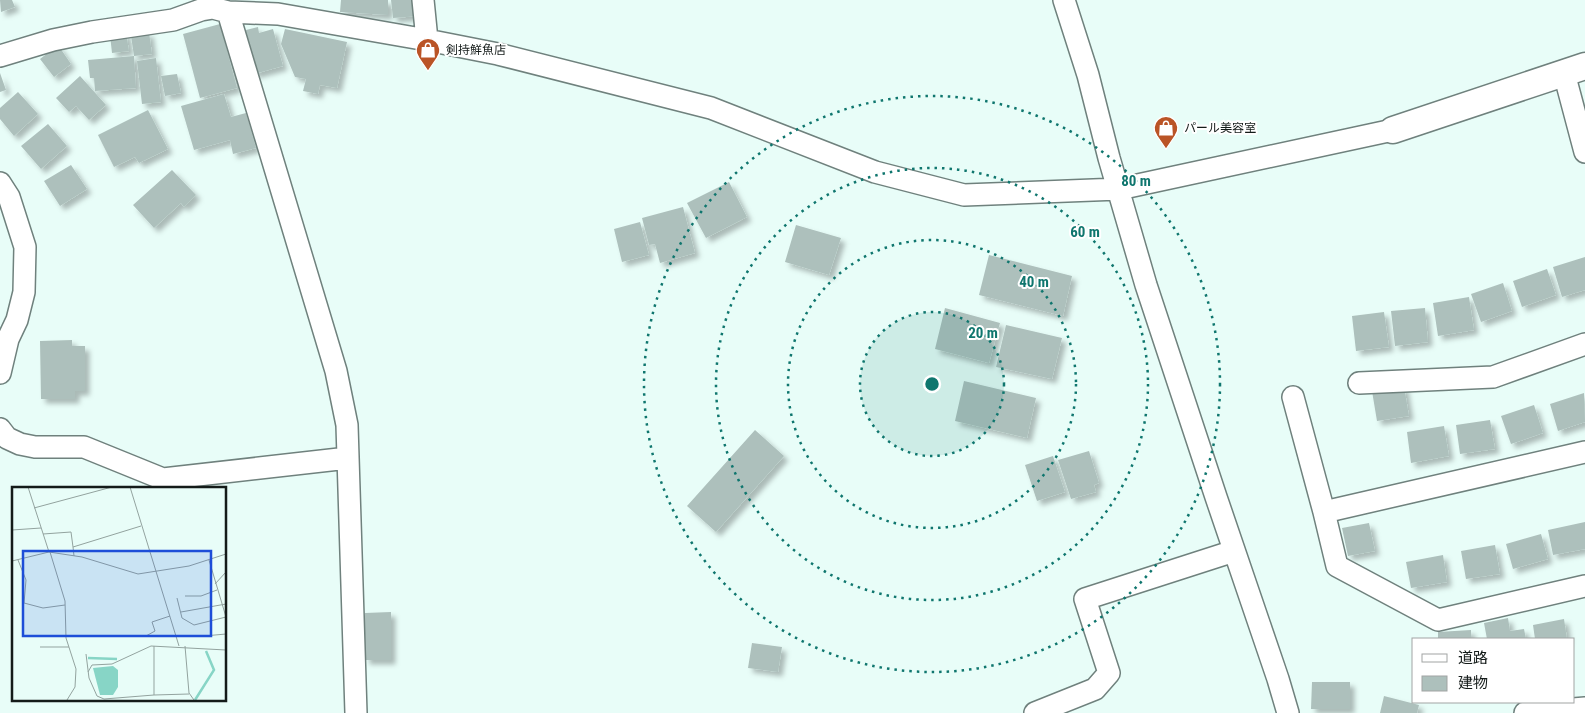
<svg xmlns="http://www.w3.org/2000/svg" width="1585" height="713" viewBox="0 0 1585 713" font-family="'Roboto Condensed','Noto Sans JP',sans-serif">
<defs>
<filter id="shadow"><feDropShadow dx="4.5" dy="4.5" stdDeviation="2.5" flood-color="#0004"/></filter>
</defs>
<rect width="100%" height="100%" fill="#e8fdf8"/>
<path fill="#adc0bc" filter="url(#shadow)" d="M0,0H12L15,7L1,12Z
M341,0H388V15L340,12Z
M391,0H417L419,16L393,18Z
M220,24L237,88L200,98L183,34Z
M258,27L259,33L273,29L283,66L254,74L242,31Z
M285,29L347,42L337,88L320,85L318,94L303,91L306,79L295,77L281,44Z
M126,32L129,51L112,53L110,35Z
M149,32L152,54L134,56L131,36Z
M58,45L71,64L54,77L40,59Z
M134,56L136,88L95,91L94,78H90L88,60Z
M156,58L161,102L142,104L137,61Z
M0,73L6,90L0,92Z
M177,74L181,93L165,96L161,76Z
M80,76L106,105L89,120L76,106L69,112L56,98Z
M18,92L38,114L14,136L0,119V108Z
M224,94L231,117L246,113L256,148L233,154L230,140L194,150L181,106Z
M148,110L168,149L139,163L135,157L114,167L98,135Z
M48,124L67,146L41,169L21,146Z
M71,165L87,189L60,206L44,181Z
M172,170L196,195L184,207L181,203L154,228L133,205Z
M729,182L747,217L706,238L687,203Z
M683,207L695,253L660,263L655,244L649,245L642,218Z
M640,222L649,255L622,262L614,229Z
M796,225L841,238L829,275L785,262Z
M989,255L1072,276L1063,316L979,295Z
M1585,257V290L1562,297L1553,267Z
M1547,269L1556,295L1522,307L1513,281Z
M1503,283L1512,311L1481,322L1471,294Z
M1469,297L1474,330L1438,336L1433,303Z
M945,308L1000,323L989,363L935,349Z
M1425,308L1428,342L1395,346L1391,311Z
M1384,312L1389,347L1356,351L1352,316Z
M1006,325L1062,338L1052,379L996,367Z
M72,340V346H85V391H75V399H41L40,341Z
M964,381L1036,398L1027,438L955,421Z
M1404,386L1409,416L1377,421L1372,391Z
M1584,393L1585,422L1558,431L1550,404Z
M1534,405L1543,433L1511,444L1501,416Z
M1490,420L1495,449L1460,454L1456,425Z
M1444,426L1449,456L1411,463L1407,432Z
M755,430L784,456L716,532L687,506Z
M1089,451L1099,483L1094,485L1096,492L1071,499L1058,460Z
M1053,456L1065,492L1037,501L1025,465Z
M1585,522V549L1553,555L1548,530Z
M1369,523L1375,551L1348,556L1342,528Z
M1541,534L1548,559L1513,569L1506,544Z
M1495,545L1500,574L1466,579L1461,551Z
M1443,555L1447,582L1411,588L1406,562Z
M391,612V660H365V613Z
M1508,618L1510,631L1524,629L1526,639H1487L1484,623Z
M1564,619L1567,639H1535L1533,625Z
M1471,630V639H1438V632Z
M752,643L782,647L778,672L748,668Z
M1312,682H1350V709H1311Z
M1384,696L1419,705L1417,713H1380Z"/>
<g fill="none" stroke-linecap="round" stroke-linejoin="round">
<g stroke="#6f817d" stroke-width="24">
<path id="minor" d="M423,0L427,40
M1064,0L1088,75L1109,158L1146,285L1216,497L1278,679L1288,713
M213,8L228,12L278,14L427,40L498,54L711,108L875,172L964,195L1119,189L1393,130
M228,12L336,371L347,425L356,713
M0,56L53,40L92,32L173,20L201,10L213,8L210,0
M1564,73L1585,152
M0,183L9,197L25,247L24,292L17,320L8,339L0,373
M1359,383L1493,377L1585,344
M1293,397L1324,512L1337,566L1438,620L1585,586
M0,429L7,438L20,444L35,447H84L163,479L348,458
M1324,512L1585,452
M1035,713L1095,689L1109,673L1085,599L1234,551
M1525,713L1585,708"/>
</g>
<g stroke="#6f817d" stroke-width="29">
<path id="tertiary" d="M1393,130L1585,66"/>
</g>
<use href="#minor" stroke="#fff" stroke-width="21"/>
<use href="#tertiary" stroke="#fff" stroke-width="26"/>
</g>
<circle cx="932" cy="384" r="72" fill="#0f766e" fill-opacity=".12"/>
<g fill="none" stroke="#0f766e" stroke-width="2.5" stroke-dasharray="2.5 5">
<circle cx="932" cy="384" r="72"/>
<circle cx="932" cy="384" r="144"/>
<circle cx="932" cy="384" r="216"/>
<circle cx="932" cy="384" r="288"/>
</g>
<defs>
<g id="shop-pin" transform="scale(1.25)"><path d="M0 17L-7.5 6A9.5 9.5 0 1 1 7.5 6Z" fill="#ba5426" stroke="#fff"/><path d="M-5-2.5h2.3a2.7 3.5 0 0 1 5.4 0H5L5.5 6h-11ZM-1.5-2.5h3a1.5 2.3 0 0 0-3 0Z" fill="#fff"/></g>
</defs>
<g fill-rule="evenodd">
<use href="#shop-pin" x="428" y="50"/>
<use href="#shop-pin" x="1166" y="128"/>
</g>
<g text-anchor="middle" stroke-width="4" stroke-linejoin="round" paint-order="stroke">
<g font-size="12" fill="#141b19" stroke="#fff" text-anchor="start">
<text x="446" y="54">剣持鮮魚店</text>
<text x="1184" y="132">パール美容室</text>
</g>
</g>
<g transform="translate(12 487)">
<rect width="214" height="214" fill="#e8fdf8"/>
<path d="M101,179L106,183V200L101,208H88L81,181Z" fill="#87d5c6"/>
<path fill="none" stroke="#87d5c6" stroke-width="2.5" d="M76,171L105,172M183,213L202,183L194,164"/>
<path fill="none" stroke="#93a39f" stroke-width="1" d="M118,0L167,159M22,21L100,0M0,43L29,41M31,47L59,45L61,60M37,65L70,70L126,87L177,79L214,67M38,65L53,114L54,151L64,182L63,200L55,213M62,69L61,60L129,39M6,73L14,93L12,116L31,121L53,118M197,73L214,130M0,74L37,65L16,0M203,97L214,85M173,109H189L205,103M165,111L170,131L182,138L214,130M169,125L214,117M134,149L143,144L140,135L158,129M192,149L214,147M142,159V208L177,207M173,159L177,206L182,213M28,160H57M74,167L77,191L85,209L92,212L142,208M76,185L80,178L100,177L139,159L214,163"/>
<path fill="#1d4ed8" fill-opacity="0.15" stroke="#1d4ed8" stroke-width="2.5" d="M11,64H199V149H11Z"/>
<rect width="214" height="214" fill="none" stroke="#141b19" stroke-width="2.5"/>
</g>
<circle cx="932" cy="384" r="8" fill="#0f766e" stroke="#fff" stroke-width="2.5"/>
<g font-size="15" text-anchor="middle" font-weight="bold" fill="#0f766e" stroke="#fff" stroke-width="4" stroke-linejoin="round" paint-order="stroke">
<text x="1136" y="186">80 m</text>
<text x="1085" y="237">60 m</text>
<text x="1034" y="287">40 m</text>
<text x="983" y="338">20 m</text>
</g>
<rect x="1412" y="638" width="162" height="65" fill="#ffffff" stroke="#a1a4a3"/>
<rect x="1422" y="654" width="25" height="8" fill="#ffffff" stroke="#a1a4a3"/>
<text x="1458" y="663" font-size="15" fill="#141b19">道路</text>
<rect x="1422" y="676" width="25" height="15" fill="#adc0bc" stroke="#a1a4a3"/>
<text x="1458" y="688" font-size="15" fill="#141b19">建物</text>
</svg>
